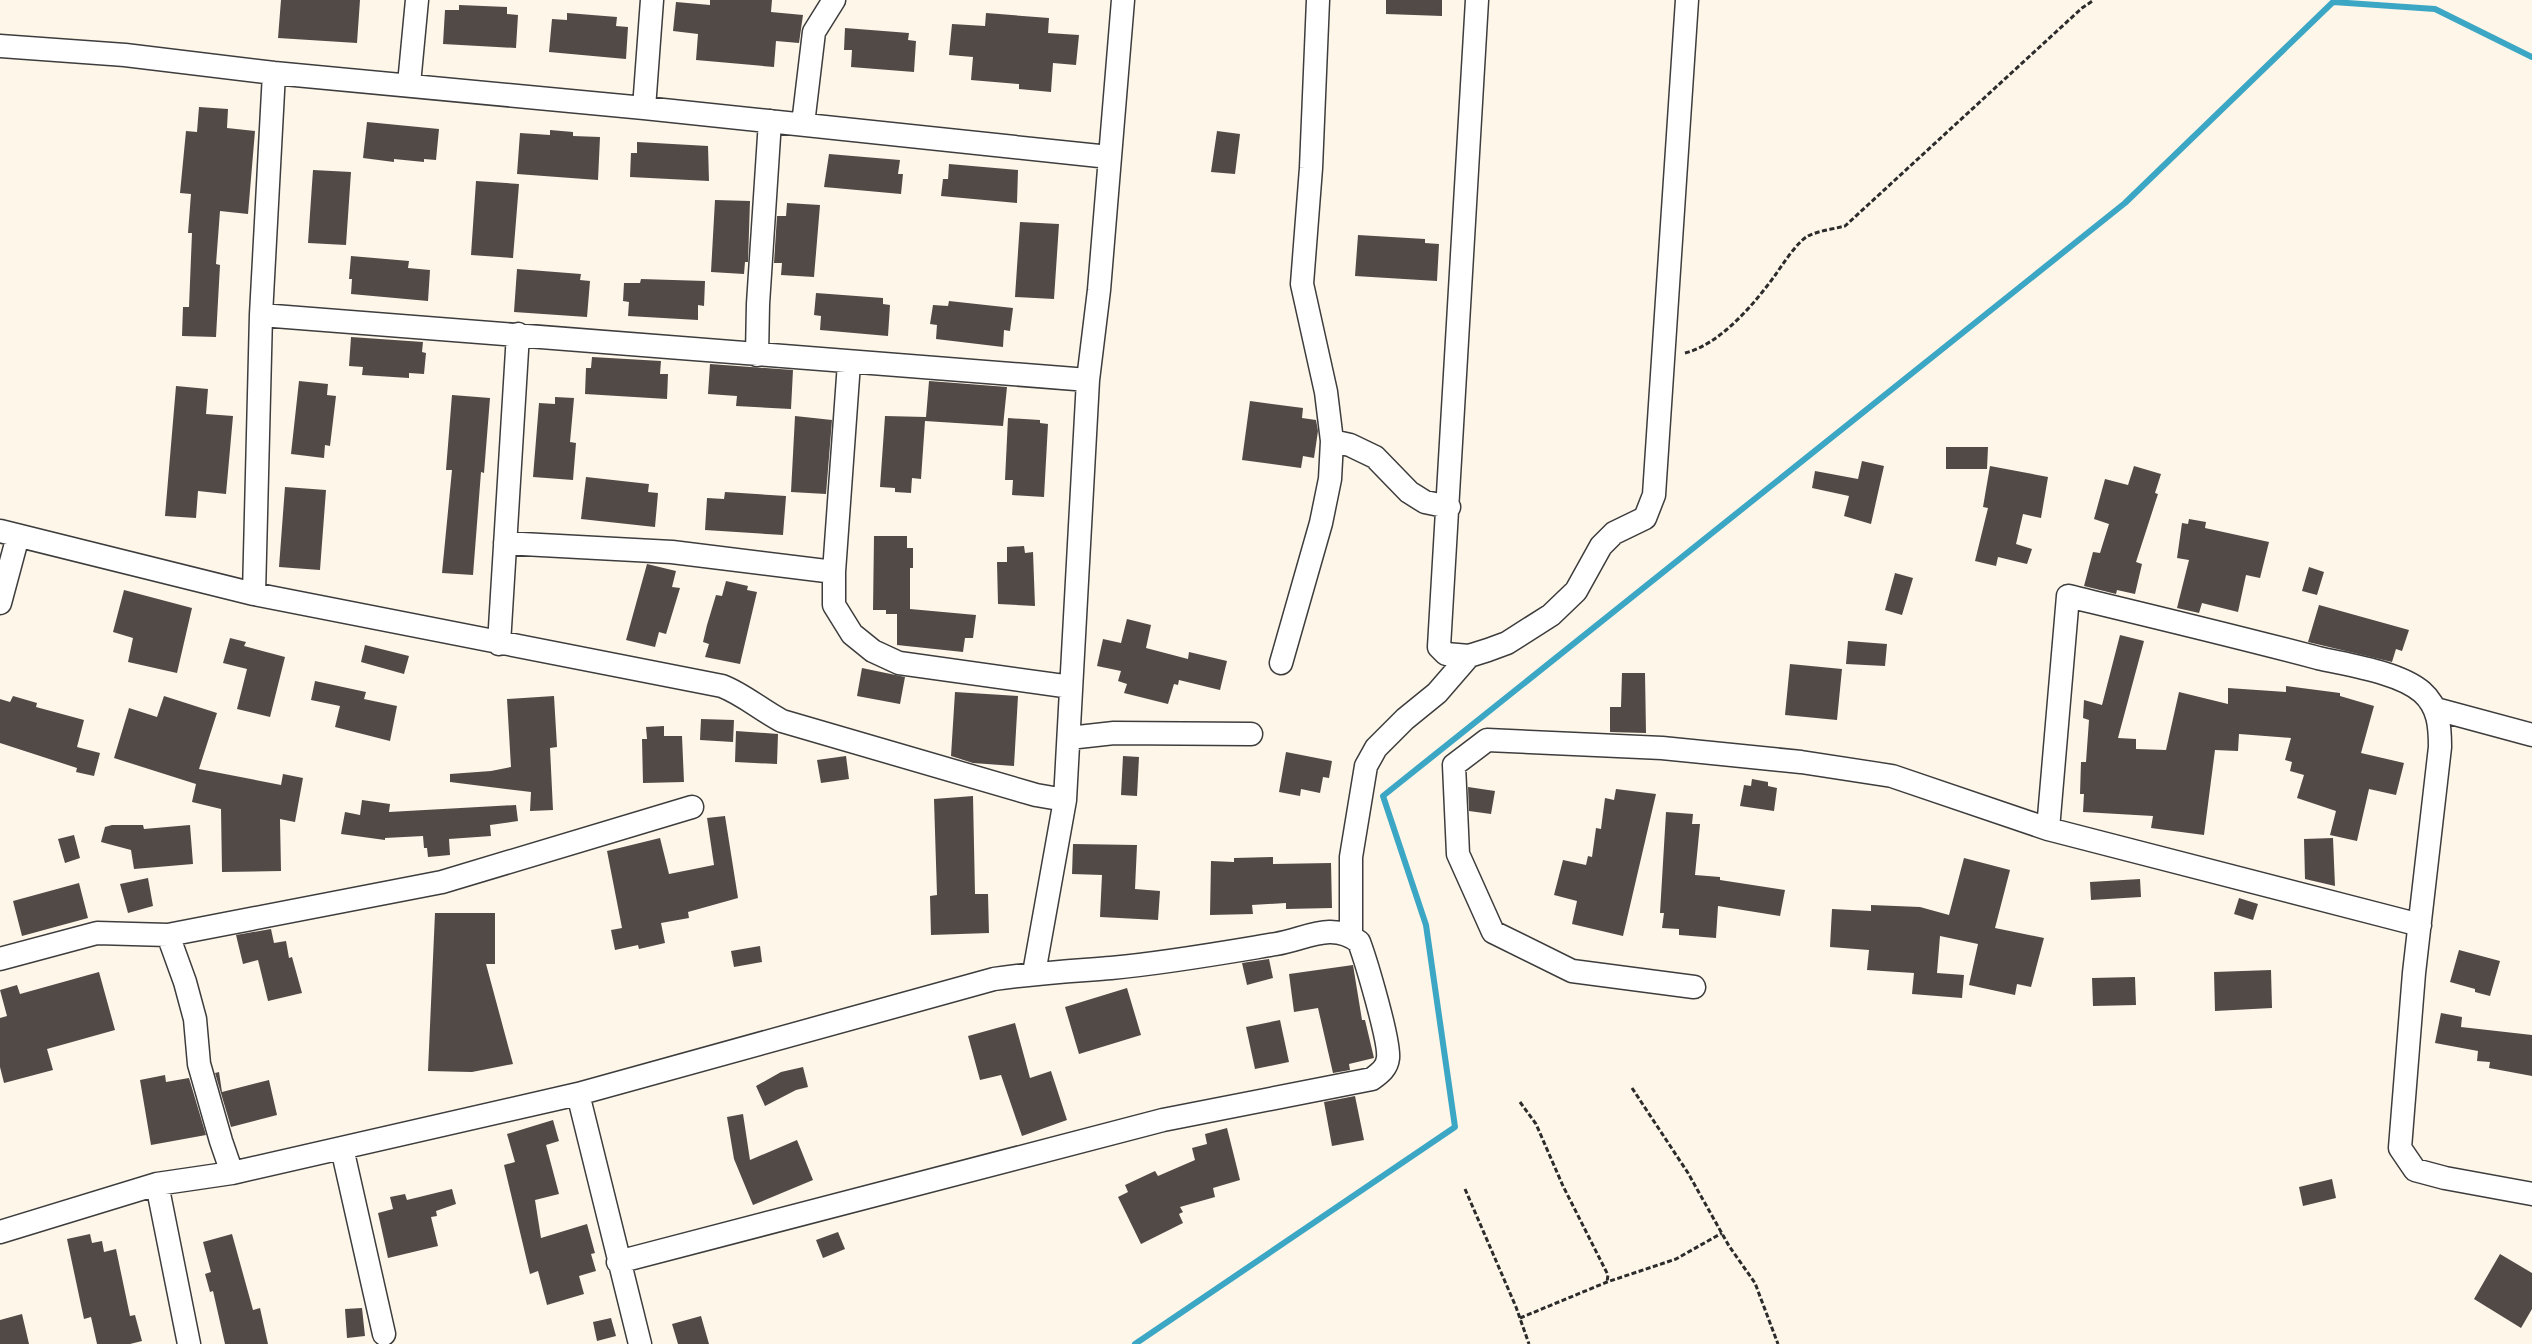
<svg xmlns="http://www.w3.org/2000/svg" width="2532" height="1344" viewBox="0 0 2532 1344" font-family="'Crimson Pro',serif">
<rect width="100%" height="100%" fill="#fef6e9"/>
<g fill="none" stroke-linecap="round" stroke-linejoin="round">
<path stroke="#3ca7c5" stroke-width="6" d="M1135,1344L1455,1127L1426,925L1383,796L2125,203L2333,2L2435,9L2532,57"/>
</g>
<path fill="#524a47" d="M281,0H360L357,43L278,38Z
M710,0H772L771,12L803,15L799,43L776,41L774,67L696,60L698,34L673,31L676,2L710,5Z
M1386,0H1442V16L1386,14Z
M459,5L507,7V14L518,15L516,48L443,44L445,10H459Z
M567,13L617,17L616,26L628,27L626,59L549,52L552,19L567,20Z
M986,13L1049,18L1048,33L1079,35L1076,65L1053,63L1051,92L1019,89V84L971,80L973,57L949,55L952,24L985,26Z
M845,28L909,33L908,40L916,41L914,72L851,67L852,50H844Z
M199,107L228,109L227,128L255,131L248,214L220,211L216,264L220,265L216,337L182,336L183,307H189L192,233H188L191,194L180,193L186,131L197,132Z
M367,122L439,129L436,160L424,159V162L394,159V162L363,158Z
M550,130L573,132V136L600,137L598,180L517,174L520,133L550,135Z
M1217,131L1240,134L1235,174L1211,172Z
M637,142L708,146L709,181L630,177L631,153H637Z
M829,154L900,160L898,174H903L901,194L824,187Z
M949,164L1018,170L1017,203L941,196L943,179H948Z
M313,170L351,172L346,245L308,243Z
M476,181L519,184L513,258L471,255Z
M715,200L750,201L748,262H745L744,274L711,272Z
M787,203L820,205L814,277L781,275L782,263H774L777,216H786Z
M1020,222L1059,224L1054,299L1015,297Z
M1358,235L1425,239V243L1439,244L1437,281L1355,276Z
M351,256L409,261L408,268L430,270L428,301L351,294L352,279H349Z
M517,269L581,274L580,280L590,281L587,317L514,312Z
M641,279L705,281L704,306L698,305V320L628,316L629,302L623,301L624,283H640Z
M816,293L883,298V304L890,305L888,336L820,330L821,316L814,315Z
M949,301L1013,308L1010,331L1004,330L1003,347L936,339L937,325L930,324L933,305L948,306Z
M351,337L423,342L422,352L426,353L424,374L409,373V378L362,375L363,367L349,366Z
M592,357L661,361L660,374H668L667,399L585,394L586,368H591Z
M710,364L793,370L791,409L736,406L737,396L708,394Z
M299,381L328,384L327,395L336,396L330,446L325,445L324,458L291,454Z
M929,381L1007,387L1003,426L925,421L921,479L912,478L911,493L895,492V488L880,487L885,416L926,417Z
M176,386L208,389L206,414L233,416L226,494L198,491L196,518L165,516Z
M452,395L490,398L484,473L481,472L473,575L442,573L452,470H446Z
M555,397L574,398L570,442L576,443L573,480L533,477L539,403L555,404Z
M1250,401L1303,408L1302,418L1316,420L1318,431L1314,458L1303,456L1301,468L1242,460Z
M795,416L832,420L826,494L791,492Z
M1008,418L1040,420V423L1048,424L1044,497L1012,495L1013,480H1005Z
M1946,447H1988L1987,469H1946Z
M1862,461L1884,466L1871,524L1844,516L1849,496L1812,488L1815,471L1858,479Z
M1990,466L2048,477L2041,518L2023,514L2016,544L2032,549L2027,564L1998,557L1996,566L1975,561L1988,508L1983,507Z
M2134,466L2161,474L2155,493L2158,494L2136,562L2142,564L2135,594L2117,590L2116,594L2084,586L2093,552L2100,553L2109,524L2094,519L2105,479L2128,485Z
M586,477L649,484L648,492L658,493L655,527L581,519Z
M285,487L326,490L320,570L279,567Z
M725,492L786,496L783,535L705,530L707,498L724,499Z
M2189,519L2206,522L2205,528L2269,542L2260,578L2246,575L2238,612L2202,603L2199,613L2177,608L2189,560L2177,558L2182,523L2188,524Z
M874,536H907V548H913V568H910V609L976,615L973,638H965L963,652L897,645V614H886V610H873Z
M1024,546L1025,553L1033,552L1035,606L998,604L997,562H1007V547Z
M647,564L676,571L672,587L680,588L666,634L659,632L655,647L626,640Z
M2309,567L2324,572L2317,595L2302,591Z
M1895,573L1913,578L1902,615L1885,610Z
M726,581L748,586L747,590L757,592L740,664L705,657L709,644L703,642L707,625L716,595L722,596Z
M124,590L192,608L177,673L128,662L133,638L113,632Z
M2319,605L2409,630L2402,651L2396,649L2392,662L2308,642Z
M1127,619L1151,625L1146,648L1188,659L1189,652L1227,661L1220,690L1179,680L1178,685L1174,684L1168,704L1124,693L1127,684L1118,681L1121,671L1097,666L1103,639L1121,643Z
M2120,635L2144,641L2118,738L2136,739V749L2166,750L2179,692L2228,704V688L2286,692V686L2340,693V696L2374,706L2361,753L2404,763L2396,795L2369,789L2357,841L2330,835L2336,811L2297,798L2304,775L2290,771L2292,762L2285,760L2291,738L2239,734L2238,751L2215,750L2204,835L2151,828L2153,816L2083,812L2084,794H2080L2081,762H2086L2089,720L2083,718L2084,700L2102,705Z
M230,638L246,642L244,646L285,657L270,717L237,709L247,669L223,663Z
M1848,641L1887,644L1885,666L1846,664Z
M365,645L409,656L404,674L361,662Z
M1790,664L1842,669L1837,720L1785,715Z
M862,668L905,677L900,704L857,696Z
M1622,673H1645L1646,733L1610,732V707H1621Z
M315,681L366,692L364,699L397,706L390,741L335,727L340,706L311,700Z
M955,692L1018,696L1014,766L973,763L951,756Z
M13,696L37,703L36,707L84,720L77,747L100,753L94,776L76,772L77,768L0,743V699L10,702Z
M164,696L217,713L199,769L281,785L283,774L303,778L295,822L280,819L281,871L222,872L221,809L192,802L196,784L114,758L129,708L157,717Z
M554,696L557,747L550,748L553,810L530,811L531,792L450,782V774L491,771L511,767L507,699Z
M701,719L734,720L733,742L700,740Z
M664,726V736H682L684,782L643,783L642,739H647L646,727Z
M736,731L778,734L777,764L735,762Z
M1286,752L1332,761L1329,778L1323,777L1320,793L1301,789L1300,796L1279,792Z
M846,756L849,779L821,783L817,760Z
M1123,756L1139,757L1137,796L1121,795Z
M1752,779L1768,782V786L1777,788L1774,811L1740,806L1744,785L1751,786Z
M1468,787L1495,791L1491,814L1469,811Z
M1616,789L1656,794L1623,936L1572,924L1577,901L1554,895L1563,860L1586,865L1588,856L1592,857L1596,828L1601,829L1605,798L1614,800Z
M973,796L975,894H988L989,933L931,935L930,896L937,895L934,799Z
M362,800L390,804L389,812L516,805L518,821L490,825L491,836L449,839L450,855L428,857L427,848H424L423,836L385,838V840L341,834L345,812L360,815Z
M1666,812L1693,814L1692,824H1700L1695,875L1720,877V880L1785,890L1780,916L1718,906L1716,938L1679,935V929L1662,928L1664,913H1660Z
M725,816L738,898L688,912L689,918L661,923L665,943L639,949L638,945L615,950L611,930L622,928L607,851L660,838L669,874L714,865L707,818Z
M112,825H143L144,829L190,825L193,864L134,869L131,850L101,842L105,827Z
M74,835L80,858L65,863L58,839Z
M2333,838L2335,886L2305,879L2304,839Z
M1073,844L1137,845L1135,889L1160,891L1158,920L1100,917L1102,875L1072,874Z
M1273,857V864L1331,863L1332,908L1286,909V903L1252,905L1253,914L1210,915L1211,861L1234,862V858Z
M1964,858L2010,870L1995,928L2044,938L2031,987L2017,984L2015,995L1969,985L1978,944L1940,936L1937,973L1964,975L1962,998L1912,994L1914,973L1867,970L1869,950L1830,947L1832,909L1871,911V905L1920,907L1949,915Z
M148,878L153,906L128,913L120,884Z
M2140,879L2141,897L2091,900L2090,882Z
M79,883L88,918L22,936L13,901Z
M2239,898L2258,904L2253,920L2234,914Z
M435,913H495V964H486L513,1064L472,1072L428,1071Z
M271,929L274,943L286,941L289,958L292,957L302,993L268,1001L258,960L243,964L236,935Z
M760,946L762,962L734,967L731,951Z
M2459,950L2500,961L2490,996L2475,992V989L2450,982Z
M1269,959L1273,978L1247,985L1242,963Z
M1353,965L1362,1020H1365L1374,1058L1349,1064L1350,1070L1333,1073L1318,1008L1294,1012L1289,974Z
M2271,970L2272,1008L2215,1011L2214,972Z
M99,972L115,1030L47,1049L53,1070L4,1083L0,1067V1018L7,1016L0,990L17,985L20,994Z
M2135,977L2136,1005L2093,1006L2092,978Z
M1127,988L1141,1035L1079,1054L1065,1007Z
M2441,1013L2462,1017L2461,1027L2532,1035V1076L2489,1068L2490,1062L2477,1061L2478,1051L2435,1043Z
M1280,1020L1289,1062L1255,1069L1246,1027Z
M1015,1023L1030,1078L1051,1071L1067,1120L1022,1136L1001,1075L980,1080L968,1036Z
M803,1067L808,1087L796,1090L765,1106L756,1086L781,1072Z
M219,1072L222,1092L269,1080L277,1115L231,1127L215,1073Z
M165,1075L166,1082L189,1078L206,1135L151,1145L140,1080Z
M1355,1096L1364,1140L1332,1146L1324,1102Z
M743,1114L750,1160L797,1140L813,1180L753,1205L734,1159L727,1117Z
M553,1120L559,1141L546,1145L559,1194L535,1200L541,1238L587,1224L595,1253L591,1254L596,1271L579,1276L584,1294L547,1305L538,1271L530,1274L504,1165L515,1162L507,1134Z
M1227,1128L1240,1180L1213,1188L1215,1197L1180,1207L1183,1212L1179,1214L1183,1223L1141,1244L1118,1197L1128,1192L1125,1185L1155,1171L1158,1176L1195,1160L1192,1148L1207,1144L1205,1134Z
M2332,1179L2336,1198L2303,1206L2299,1187Z
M452,1189L456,1204L436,1211L437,1216L431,1217L438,1246L388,1258L378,1213L393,1209L390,1197L405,1194L407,1200Z
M838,1232L845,1249L823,1258L816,1240Z
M90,1234L92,1243L102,1241L104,1252L116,1249L130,1316L135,1315L142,1341L130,1344H97L91,1317L84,1319L67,1239Z
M232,1234L253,1310L260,1308L268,1344H225L213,1291L210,1292L205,1274L211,1272L203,1242Z
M2500,1254L2532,1273V1309L2521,1328L2474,1299Z
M362,1308L365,1336L347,1338L345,1309Z
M22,1314L29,1344H0V1320Z
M701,1316L709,1344H678L672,1324Z
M611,1318L616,1336L597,1341L593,1322Z"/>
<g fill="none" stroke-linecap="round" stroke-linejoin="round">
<g stroke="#3d3d3d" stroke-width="25">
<path id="minor" d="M1477,0L1439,647L1446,654L1469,656L1488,650L1507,643L1551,615L1576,591L1601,546L1614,533L1645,518L1654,495L1687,0
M0,46L125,55L274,73L644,108L1109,157
M409,84L417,0
M644,108L652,0
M803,124L814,32L834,0
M261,315C537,335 812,360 1088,380
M757,355L758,304L770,121
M849,363L834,572V605L852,634L873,651L899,663L1071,687
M1332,441L1350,445L1375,457L1409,492L1425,502L1449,507
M0,531L254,594L722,686C743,694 761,710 782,721L1036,795L1065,800
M505,543L672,552L834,572
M254,594L261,315L274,73
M0,603L18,536
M499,644L518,334
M1281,663L1321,523L1330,479L1332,441L1326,392L1302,284L1311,168L1318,0
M2436,709L2532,735
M1069,738L1114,733L1251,734
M2048,829L2068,596C2151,616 2235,636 2318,658C2348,665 2399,672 2422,692C2439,707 2440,727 2440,747L2414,973L2400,1148L2415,1170L2445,1178L2532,1194
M168,935L185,982L195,1019L199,1064L221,1141L232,1173
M1351,936V857L1366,766L1376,748L1405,719L1437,693L1469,656
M0,959L97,933L168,935L442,882L692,807
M1034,973L1065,800L1088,380L1099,290L1123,0
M1694,987L1572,971L1493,932L1458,854L1454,765L1487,740L1662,748L1801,762L1892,776L2048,829L2420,925
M578,1094L640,1344
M342,1148L384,1334
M157,1184L189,1344
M0,1232L157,1184L232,1173L578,1094L994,979C1034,973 1072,971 1111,968C1166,963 1222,953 1276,944C1306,939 1332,921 1359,942C1366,961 1390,1041 1388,1058C1387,1068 1380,1073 1372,1079L1163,1120L618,1262"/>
</g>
<path stroke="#2c2c2c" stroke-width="3" stroke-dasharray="5 2.5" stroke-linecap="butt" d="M1685,353C1721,344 1755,303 1776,274C1783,264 1797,242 1808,236C1818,231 1833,229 1845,226L2082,8L2094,0
M1632,1088L1688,1173L1729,1246L1755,1283L1778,1344
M1520,1102L1536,1124L1563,1186L1608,1275L1607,1282
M1465,1189L1516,1307L1529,1344
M1520,1318L1607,1282L1676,1259L1722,1233"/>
<use href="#minor" stroke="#fff" stroke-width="22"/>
</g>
</svg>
